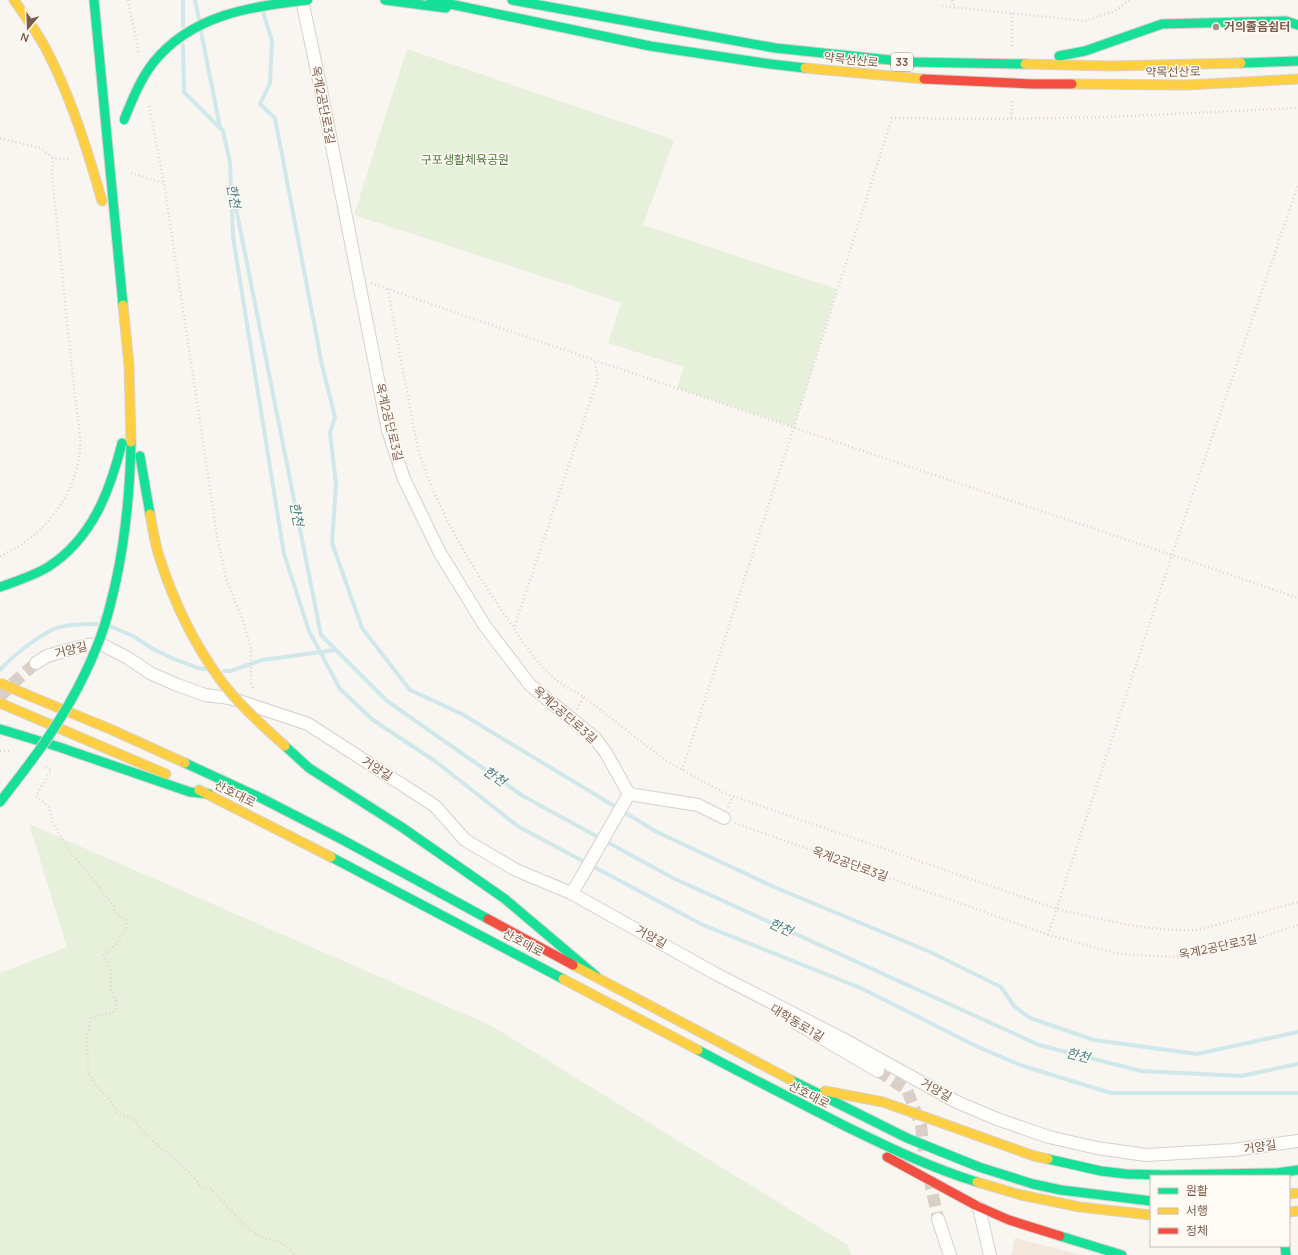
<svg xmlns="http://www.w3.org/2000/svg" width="1298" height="1255" viewBox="0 0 1298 1255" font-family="Manrope,'Noto Sans KR',sans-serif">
<rect width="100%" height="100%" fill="#f9f5f0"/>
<path fill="#f2e8de" d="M1015,1238L1083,1255H1011Z"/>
<path fill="#e7f0db" d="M407,49L674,140L643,225L837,289L794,427L677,388L684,367L608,343L621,303L572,286L354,215Z
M29,824L490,1025L848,1245L851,1255H0V973L67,947Z"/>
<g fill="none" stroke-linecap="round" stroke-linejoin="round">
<path stroke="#d0e8ea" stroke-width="4" d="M183,0V26
M195,0L199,19
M263,12L272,41L270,83L260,104L275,118L322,365L335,417L330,433L336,484L332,543L362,628L410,690L462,714L657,832L774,887L928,951L1001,987L1014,1006L1030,1018L1094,1040L1197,1054L1298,1032
M201,32L220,127
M183,45L184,92L223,131L230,162L233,237L284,554L309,631L340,689L373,720L435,761L519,827L703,925L863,989L978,1047L1023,1066L1111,1093H1298
M233,193L321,635L387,701L523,796L673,878L1039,1045L1141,1071L1241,1076L1298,1064
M110,626L133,636L153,649L174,659L198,668L205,669
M0,670C12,656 37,637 54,629C66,624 85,624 97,624
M224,671H230L262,660L336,650"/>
<path stroke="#d9cfc7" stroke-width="12" stroke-dasharray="12 6" stroke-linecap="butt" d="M0,697L12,684L36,663
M878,1071L907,1090L921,1125L924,1151
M929,1177L938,1219"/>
<g stroke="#d7d1cb" stroke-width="14">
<path id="street" d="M302,0L320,85L388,430L404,479L440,553L485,626L530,685L595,738L606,753L629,794L698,805L724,818
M36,663L47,656L71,649L88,645L101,644L128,658L150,673L175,684L205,695L230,698L308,724L435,806L465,840L516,870L571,893L716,974L841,1038L957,1102L997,1119L1049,1137L1097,1148L1146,1155L1233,1150L1298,1141
M571,893L578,883L629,794
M796,1023L878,1071
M979,1208L990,1255
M938,1219L950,1255"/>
</g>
<g stroke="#d9d2cb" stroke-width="11">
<path id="fast" d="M94,0L123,305
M385,0L446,8
M431,0L650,46L770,64L805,68
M512,0L775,48L909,62L1025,64
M1059,56L1085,51L1162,24L1286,21L1298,25
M1241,63L1298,61
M140,456L150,514
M116,581C126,535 130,489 131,442
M0,587C17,581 33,576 48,567C92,539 110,491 122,443
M0,729L59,747L190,792L209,794
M185,763L261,798L341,839L488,919
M0,802L23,772
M403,828L505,899L596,976
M331,857L563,979
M698,1050C747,1076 796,1101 845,1126C888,1147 931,1168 977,1182
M791,1080L907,1138L979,1167L1033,1184L1061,1190L1151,1201
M1048,1159L1101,1171L1126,1174L1165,1175L1277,1173L1298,1170
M1060,1236L1122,1255
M1285,1246L1286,1255"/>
</g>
<g stroke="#d9d2cb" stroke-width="11">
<path id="slow" d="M14,0C25,16 37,32 46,49C71,97 87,149 102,201
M1025,64L1111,66L1241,63
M805,68L924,79
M1072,84L1187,85L1298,79
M123,305L129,365L131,442
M30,696L110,729L185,763
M0,703L166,774
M199,790L331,857
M573,965L791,1080
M563,979L698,1050
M825,1091L883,1102L1034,1156L1048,1159
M977,1182L1021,1195L1080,1207L1151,1215"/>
</g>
<g stroke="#d9d2cb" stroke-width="11">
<path id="jam" d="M924,79L1032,84H1072
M488,919L573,965
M887,1157L977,1206L1009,1220L1060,1236"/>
</g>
<path stroke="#dcd5d0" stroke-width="2.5" stroke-dasharray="1 3" stroke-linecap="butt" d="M128,0L139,54
M952,0L955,7
M942,6L1085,21L1115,11L1129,0
M1012,13V49
M149,106L164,183L218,542L227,581L242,618L251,649V685L254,690
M1011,118L1013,100
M0,138L40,148L53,158L69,159
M131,173L164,183
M371,283C679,391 989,492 1298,598
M388,289C394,323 400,357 407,390C411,412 414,434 420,455C439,516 478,576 514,628
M0,556C39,539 68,506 78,464C83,443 78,418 75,397L52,176L53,158
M584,697L665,760L724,793L1057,909C1103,920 1150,932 1198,930L1298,902
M577,709L584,697C574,691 564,686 555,679C539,665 525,646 514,628L598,378L595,361
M0,751H9
M46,767L51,770L36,796L49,807L53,823L66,846L114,906V912L125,919L127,927L116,944L104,955L111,972V990L116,1001L115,1011C107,1016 100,1014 91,1018L87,1038L88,1071L97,1087L110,1099L117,1113L133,1118C150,1146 183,1160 201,1187L211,1189L248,1229L266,1239L275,1240L286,1246L295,1255
M682,770L794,427L892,118L992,119L1108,117L1298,108
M728,807L733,796
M735,823L1049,935L1120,954L1173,957L1215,949L1262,937L1298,925
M1048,935L1172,555L1298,185"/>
<use href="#street" stroke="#fefefd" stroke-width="12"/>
<use href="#fast" stroke="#16e098" stroke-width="9"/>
<use href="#slow" stroke="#ffcf43" stroke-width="9"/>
<use href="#jam" stroke="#f24e42" stroke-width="9"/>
<g stroke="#d9d2cb" stroke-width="11" stroke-linecap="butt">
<path id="fast-bridge" d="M124,120C132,100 140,80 153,63C191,15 251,6 308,0
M285,746L309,768L403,828
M23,772C53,733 79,692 97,646C106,625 111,603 116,581"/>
</g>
<g stroke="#d9d2cb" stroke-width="11" stroke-linecap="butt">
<path id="slow-bridge" d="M150,514C153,530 155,546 161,562C174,602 194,643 219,678C238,704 262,725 285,746
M0,683L30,696
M1289,1194L1298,1193
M1289,1212L1298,1211"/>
</g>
<use href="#fast-bridge" stroke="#16e098" stroke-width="9"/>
<use href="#slow-bridge" stroke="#ffcf43" stroke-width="9"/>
</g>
<circle fill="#a69286" stroke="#fffaf3" stroke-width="1.5" cx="1216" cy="27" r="4"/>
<g text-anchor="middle" stroke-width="3" stroke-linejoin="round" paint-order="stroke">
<rect fill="#fffaf3" stroke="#a28b7f" stroke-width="1" x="891" y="53" width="22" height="18" rx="3"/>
<g font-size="11" font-weight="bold" fill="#7a5c4d">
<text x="902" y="66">33</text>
</g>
<g font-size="12" font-weight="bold" fill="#7a5c4d" stroke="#fffaf3" text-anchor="start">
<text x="1224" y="31">거의졸음쉼터</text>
</g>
<g font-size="12" fill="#7a5c4d" stroke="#fffaf3">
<text transform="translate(851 60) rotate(6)" y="4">약목선산로</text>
<text transform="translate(1173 72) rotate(-1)" y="4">약목선산로</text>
<text transform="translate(323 105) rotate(79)" y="4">옥계2공단로3길</text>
<text transform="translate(389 422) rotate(76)" y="4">옥계2공단로3길</text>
<text transform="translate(71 650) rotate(-14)" y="4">거양길</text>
<text transform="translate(565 715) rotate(41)" y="4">옥계2공단로3길</text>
<text transform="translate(377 769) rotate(33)" y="4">거양길</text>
<text transform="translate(235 794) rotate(26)" y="4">산호대로</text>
<text transform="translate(850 864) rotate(20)" y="4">옥계2공단로3길</text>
<text transform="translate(651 937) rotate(29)" y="4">거양길</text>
<text transform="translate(523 943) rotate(28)" y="4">산호대로</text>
<text transform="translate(1218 947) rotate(-12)" y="4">옥계2공단로3길</text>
<text transform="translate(797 1023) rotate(31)" y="4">대학동로1길</text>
<text transform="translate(936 1090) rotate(29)" y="4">거양길</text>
<text transform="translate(809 1095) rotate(27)" y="4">산호대로</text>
<text transform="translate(1260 1147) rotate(-8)" y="4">거양길</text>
</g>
<g font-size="12" fill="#537a41" stroke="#fffaf3">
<text x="465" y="164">구포생활체육공원</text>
</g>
<g font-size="13" font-style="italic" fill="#437c86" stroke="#fffaf3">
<text transform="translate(234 196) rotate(79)" y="5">한천</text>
<text transform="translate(297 514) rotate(79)" y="5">한천</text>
<text transform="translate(495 776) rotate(35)" y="5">한천</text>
<text transform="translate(781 927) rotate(25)" y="5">한천</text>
<text transform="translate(1078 1055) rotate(14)" y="5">한천</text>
</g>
</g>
<rect x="1150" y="1175" width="140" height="72" fill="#fffaf3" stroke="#cabbb1"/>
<rect x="1158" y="1188" width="20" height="6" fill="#16e098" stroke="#cabbb1"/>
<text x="1186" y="1195" font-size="12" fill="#7a5c4d">원활</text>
<rect x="1158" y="1208" width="20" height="6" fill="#ffcf43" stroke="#cabbb1"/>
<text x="1186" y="1215" font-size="12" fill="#7a5c4d">서행</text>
<rect x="1158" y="1228" width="20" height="6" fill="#f24e42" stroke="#cabbb1"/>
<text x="1186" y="1235" font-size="12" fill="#7a5c4d">정체</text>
<g transform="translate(28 28) rotate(199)" stroke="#fffaf3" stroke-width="3" paint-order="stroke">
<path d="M0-3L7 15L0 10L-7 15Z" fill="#7a5c4d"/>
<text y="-6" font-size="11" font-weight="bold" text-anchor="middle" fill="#7a5c4d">N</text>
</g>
</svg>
